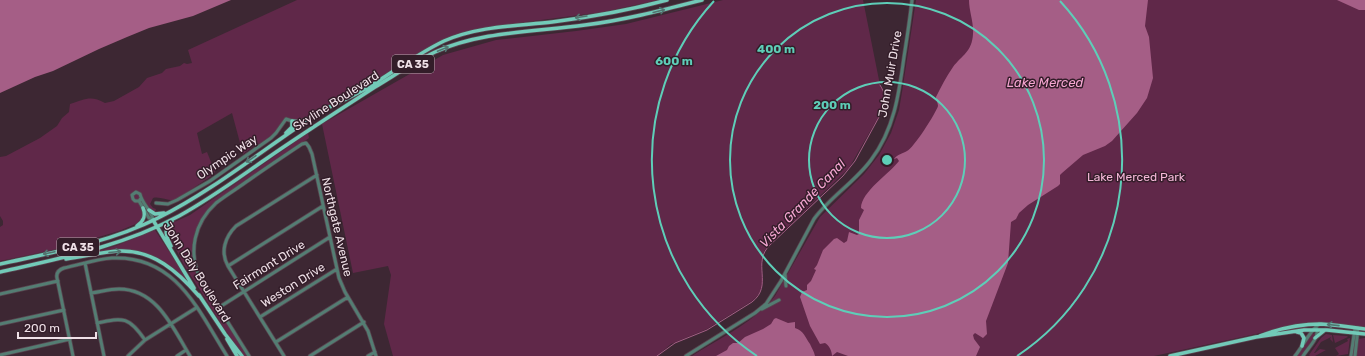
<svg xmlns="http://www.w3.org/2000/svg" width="1365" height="356" viewBox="0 0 1365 356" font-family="Rubik,sans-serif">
<rect width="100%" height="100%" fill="#3d2733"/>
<path fill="#602849" d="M297,0H658L603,12L518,23L485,29L444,41L360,92L301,121L286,119L278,131L259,147L258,143L243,154L232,113L197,133L202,154L207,152L215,172L210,177L175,200C167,201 160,196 153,198L150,204L153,208L156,209L155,212L152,211L143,215L141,219L138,223L119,231L62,248L0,261V227L3,225V221L0,216V157L6,156L40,138L57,126L62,118L69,112L70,104C85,99 91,95 105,103L114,101L139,87L147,78L162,73L166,69L180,66L184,63L187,64L192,63L188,50Z
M723,0H863L880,85C883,89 882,93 885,97L883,109L849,168L767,247C752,265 773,285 752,301L707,329L671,344L657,356H393L384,324L391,275L388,266L353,273L322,124L443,55L496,40L576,31L626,24Z
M916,0H1365V327L1323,322L1307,323L1154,356H692C720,338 755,322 775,296L820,217L864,174L879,155L891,133L899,110L902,92Z
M308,133L309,138L212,204C191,228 186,253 200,282L247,356H244L224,328L184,265L167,232L168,227L172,223L190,215Z
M155,230L193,288L184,278L171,266L164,262L133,251L92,253L118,245Z
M1315,333L1314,337L1301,356H1297L1312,334Z
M1326,334L1332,335L1333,342L1330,339L1331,337L1321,342L1314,353H1315L1320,349L1326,350L1315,356H1310L1309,355L1321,338Z
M1333,335L1347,336L1348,337L1335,343Z
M1350,338L1348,354L1336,356L1339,354L1335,348L1348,341L1347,339Z
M1364,338H1365V356H1356L1358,339Z"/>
<path fill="#a55e86" d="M0,0H231L193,16L149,28L127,37L99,49L53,71L35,77L0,93Z
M969,0H1148L1145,26L1149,37L1153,78L1147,98L1137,113L1112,141L1105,146L1083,155L1062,173L1060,175V184L1058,186L1028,205L1019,213L1016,219L1011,222L1008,263L986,321L987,334L983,338L975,333L973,335L974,339L980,347L976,356H848L837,352L832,356C832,351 829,345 825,343L820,344L810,326L800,297L802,292L807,290V285L811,281L816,270L814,269L817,265L823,250L834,239L837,238L844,243L847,241L849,232L857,235L859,234V220L864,210L861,208C861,192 890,173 899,161L897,158L894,159C898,154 902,154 907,151C913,149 936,113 938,106C938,103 936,100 936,97C941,87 946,77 953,67C962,55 972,52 973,34C974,23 969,11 969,0Z
M1337,0H1365V10H1359Z
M776,318L788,323L795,322V328C804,331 805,337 810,344C812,349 814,351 815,356H716L727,350L729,346L733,343H738L745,337L763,329L771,324L774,319Z"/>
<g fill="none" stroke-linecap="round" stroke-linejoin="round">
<path stroke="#a55e86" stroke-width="1" d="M657,356L675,343L707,330L752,302C774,285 751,263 770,245L843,176L855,161L885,106L886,96C883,93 883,89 880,85"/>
<g stroke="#594550" stroke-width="4.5">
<path id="minor" d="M141,198L139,201H135L133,199L132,195L136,192L140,194C142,204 152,211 153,220
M139,201L149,218L153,220
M156,203L168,204L177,200L210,181L271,138L276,133L286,119L292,121L297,127
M85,263L104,356
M228,266L323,206
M785,274L786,286
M91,293C100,292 109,289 119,289C157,289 173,328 190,356
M0,294L58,281
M218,308L330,237
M762,309L779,300
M260,317L337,269
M97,323C124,317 129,317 145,340
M0,324L64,310
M276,342L348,297
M0,355L70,339
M73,356L57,278C56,273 58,270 64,268C79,265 96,259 112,258C176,255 198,310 227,356
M128,356L145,340L196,308
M177,356L186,350
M249,356L200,278C188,252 194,223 216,203C226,195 238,188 249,180C266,168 284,156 302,144L306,143L309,147L312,154L339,278L345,292L368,331L376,356
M284,356L228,266C220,252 225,237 236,226L317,175
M310,356L364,322
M368,356L375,352
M686,356L755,313L766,304L781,281L814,219C830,197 855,182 871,160C894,130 899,94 904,57C907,38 910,19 912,0
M1295,356C1303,346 1309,332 1319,324
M1303,356C1308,348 1319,338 1317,329
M1351,356L1355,328
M1355,356L1358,328"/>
</g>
<g stroke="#594550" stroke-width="5">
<path id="major" d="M286,133L292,127V121L300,122L306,119
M149,210L155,214L164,213
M153,220L194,288
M137,226C144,221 146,216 143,208
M171,246C166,236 163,229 172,221
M66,259C83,257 101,252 118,251C153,249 178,272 199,296
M0,264C54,252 108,243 158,218C214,190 265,148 317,114C335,103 355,96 372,85C396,70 419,53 444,41C478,26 516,26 552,22C591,17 630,10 667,0
M0,272C62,258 123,246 179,216C210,199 237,179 266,159C302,134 338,111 375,87C395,75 414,62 435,52C482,31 535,32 585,25C625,20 663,10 702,0
M199,295L225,334L242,356
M1297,332L1301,333L1304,338L1302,346
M1260,336C1278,329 1301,324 1321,324C1336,325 1351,327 1365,329
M1315,338L1325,330
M227,339L237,356
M1170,356L1256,337L1304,330H1327L1365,334"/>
</g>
<use href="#minor" stroke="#547d73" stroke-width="3"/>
<use href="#major" stroke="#72cab8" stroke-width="3.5"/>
</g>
<defs><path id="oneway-shaft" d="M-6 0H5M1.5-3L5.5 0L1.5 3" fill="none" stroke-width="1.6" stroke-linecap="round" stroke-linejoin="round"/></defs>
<g stroke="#527470">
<use href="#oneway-shaft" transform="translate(659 11) rotate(-14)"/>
<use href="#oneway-shaft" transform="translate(581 17) rotate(171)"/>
<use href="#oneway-shaft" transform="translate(443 49) rotate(-22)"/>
<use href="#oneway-shaft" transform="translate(251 159) rotate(146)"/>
<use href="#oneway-shaft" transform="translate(115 252) rotate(-5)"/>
<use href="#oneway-shaft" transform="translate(49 253) rotate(168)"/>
<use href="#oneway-shaft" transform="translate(1333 325) rotate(-174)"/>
</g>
<g fill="none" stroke="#5eceb8" stroke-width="2">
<circle cx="887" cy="160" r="78"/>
<circle cx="887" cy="160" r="157"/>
<path d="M757 356A235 235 0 0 1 714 1M1060 1A235 235 0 0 1 1017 356"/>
</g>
<g text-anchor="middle" stroke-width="3" stroke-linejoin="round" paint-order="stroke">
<g fill="#331d29" stroke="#b7a6ae" stroke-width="1">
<rect x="392" y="55" width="42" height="18" rx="3"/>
<rect x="57" y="238" width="42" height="18" rx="3"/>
</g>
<g font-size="11" font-weight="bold" fill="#efe0e7">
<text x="413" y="68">CA 35</text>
<text x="78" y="251">CA 35</text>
</g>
<g font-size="12" fill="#efe0e7" stroke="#331d29">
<text transform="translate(890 74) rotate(-80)" y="4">John Muir Drive</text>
<text transform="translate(336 101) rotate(-33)" y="4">Skyline Boulevard</text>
<text transform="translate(227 157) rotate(-34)" y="4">Olympic Way</text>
<text transform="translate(337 227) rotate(77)" y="4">Northgate Avenue</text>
<text transform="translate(269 265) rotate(-32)" y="4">Fairmont Drive</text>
<text transform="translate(197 272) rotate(58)" y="4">John Daly Boulevard</text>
<text transform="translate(293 285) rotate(-32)" y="4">Weston Drive</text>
</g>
<g font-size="12" fill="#f5b8d8" stroke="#331d29">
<text x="1136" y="181">Lake Merced Park</text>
</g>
<g font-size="13" font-style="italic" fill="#f6a6d2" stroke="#331d29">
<text x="1045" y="87">Lake Merced</text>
<text transform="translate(802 203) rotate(-46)" y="5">Vista Grande Canal</text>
</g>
</g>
<circle cx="887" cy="160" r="6" fill="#5eceb8" stroke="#331d29" stroke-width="2"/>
<g font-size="12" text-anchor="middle" font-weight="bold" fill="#5eceb8" stroke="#331d29" stroke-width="3" stroke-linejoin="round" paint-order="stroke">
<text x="776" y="53">400 m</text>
<text x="674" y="65">600 m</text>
<text x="832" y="109">200 m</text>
</g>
<path d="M18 332v6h78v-6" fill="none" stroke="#efe0e7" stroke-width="2"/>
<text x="24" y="332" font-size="12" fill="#efe0e7" stroke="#331d29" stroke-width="3" paint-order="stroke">200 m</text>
</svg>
